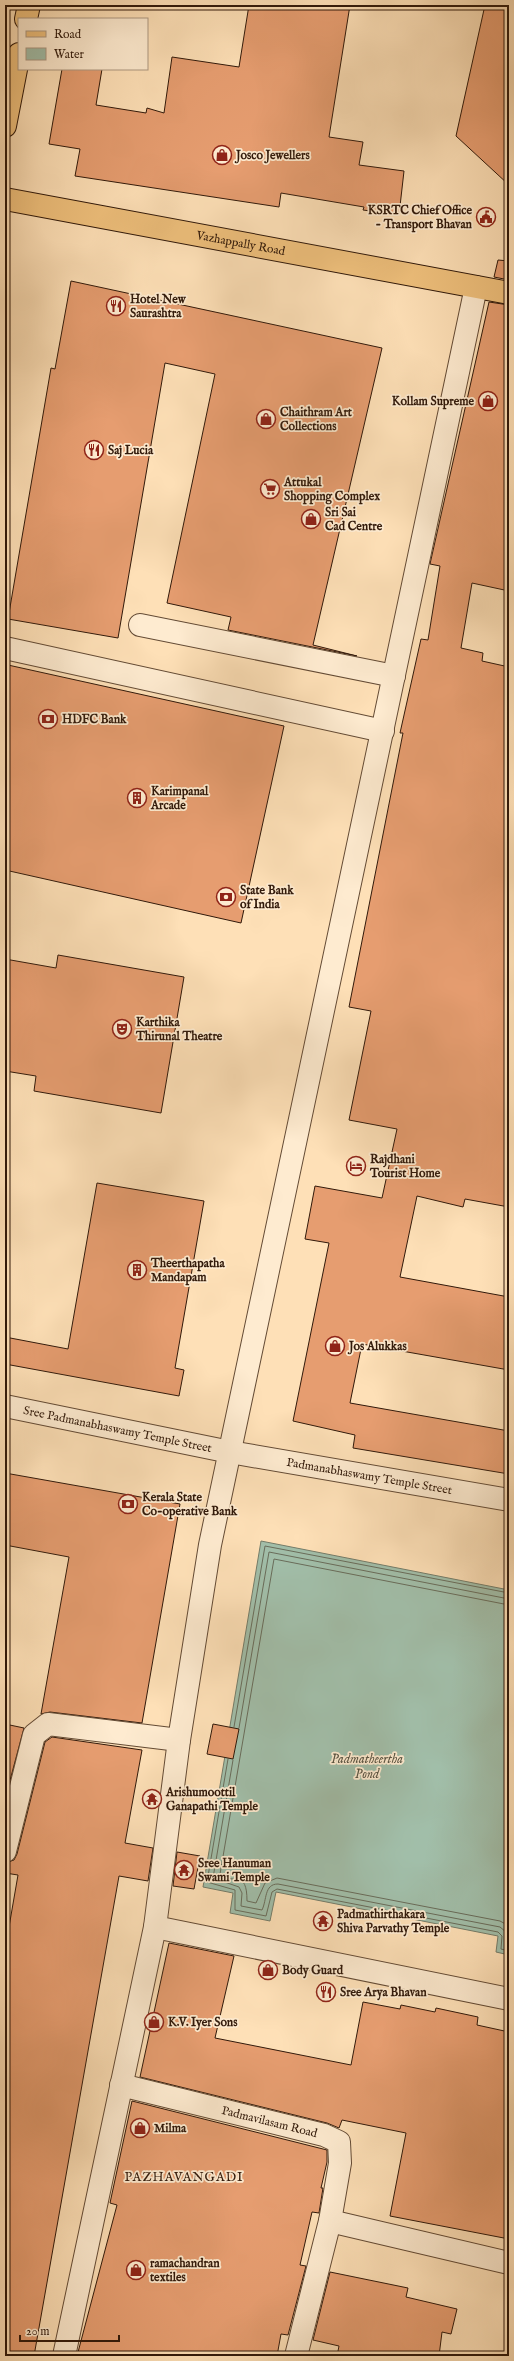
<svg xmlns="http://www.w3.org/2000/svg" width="514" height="2361" viewBox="0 0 514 2361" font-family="'IM FELL English',serif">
<rect width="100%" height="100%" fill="#fee0b7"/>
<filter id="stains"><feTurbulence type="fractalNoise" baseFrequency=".005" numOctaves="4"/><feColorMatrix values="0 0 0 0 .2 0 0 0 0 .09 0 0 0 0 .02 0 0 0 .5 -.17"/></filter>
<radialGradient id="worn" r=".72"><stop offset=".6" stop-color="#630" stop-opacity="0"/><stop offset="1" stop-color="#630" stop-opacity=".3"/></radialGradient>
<path fill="#a1bea9" stroke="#747c69" d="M261,1541L509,1590V1955L496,1952L498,1936L276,1892L270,1921L230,1913L233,1893L203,1887Z"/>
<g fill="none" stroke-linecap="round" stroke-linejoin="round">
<path stroke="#696c5a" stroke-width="1" d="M509,1605L274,1559L220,1874C233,1886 247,1868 247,1901L256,1903L265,1883L277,1878L500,1921L509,1926
M234,1727L265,1546L509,1593
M239,1728L269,1552L509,1599
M228,1759L207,1882L235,1890V1910L266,1916L272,1892L277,1889L498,1932L502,1936L501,1949L509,1951
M233,1760L213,1878L239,1887L242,1893L241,1906L262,1910C267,1900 264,1884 278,1884L500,1927L506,1932L507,1944L509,1946"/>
</g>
<path fill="#e69d70" stroke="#31190a" d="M249,5H350L329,137L363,142L359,165L404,171L399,215L363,210L364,207L281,193L279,207L75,176L80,149L49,144L62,69H102L96,105L146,113L147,108L164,113L172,57L239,67Z
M485,5H509V185L456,136Z
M498,260L509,261V280L494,277Z
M71,281L382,348L313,645L357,656L228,630L231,617L167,603L215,374L165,363L118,638L8,619L51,368L55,369Z
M489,302L509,305V591L472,583L461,648L483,653L482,661L509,667V1207L465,1199L463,1207L417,1196L400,1277L509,1297V1370L362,1344L350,1403L509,1431V1474L353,1448L355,1435L293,1421L329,1243L305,1239L315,1186L382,1198L397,1129L349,1120L371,1011L349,1007L403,733H400L421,639L428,640L440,566L430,564Z
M8,665L284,726L241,923L5,870V679Z
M58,955L184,977L161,1113L34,1091L36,1076L5,1071V959L56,968Z
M97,1183L204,1201L175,1368L184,1370L179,1396L5,1364V1337L68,1349Z
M5,1473L180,1504L142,1723L50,1712L41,1714L69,1557L5,1545Z
M5,1724L24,1728L5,1799Z
M213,1724L239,1729L233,1759L207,1754Z
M52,1737L142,1750L125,1843L153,1848L148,1881L119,1876L34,2356H5V1950L18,1875L5,1873V1863L14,1860L17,1854L45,1742Z
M177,1852L200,1856L194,1889L173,1886Z
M169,1943L234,1956L215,2038L351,2065L363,2002L400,2009L401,2005L435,2012L436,2008L478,2017L477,2025L509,2032V2239L390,2216L406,2133L342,2120L339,2128L327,2123L140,2077Z
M132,2101L327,2150V2162L321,2188H323L319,2213L312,2212L300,2265L306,2266L288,2335L281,2334L277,2356H77L117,2205L110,2203Z
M330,2272L408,2288L406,2297L457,2309L451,2334L442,2332L439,2356H337L339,2346L313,2340Z"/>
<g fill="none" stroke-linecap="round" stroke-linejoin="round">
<g stroke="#644b35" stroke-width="24">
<g id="minor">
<path d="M140,625L394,676"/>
<path d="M5,648L383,731"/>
<path id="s1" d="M5,1406L230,1452L509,1500"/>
<path d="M5,1851L34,1735L48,1724L179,1740"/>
<path d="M155,1927L509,1999"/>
<path id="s2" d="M121,2085L324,2135L339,2142L340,2163L330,2221L296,2356"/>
<path d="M330,2221L509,2263"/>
<path d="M64,2356L155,1927L179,1740L210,1545L476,287"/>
</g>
</g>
<g stroke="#31190a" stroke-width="24">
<g id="major">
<path d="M26,19L29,5"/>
<path d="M5,126L19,54"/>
<path id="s3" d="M5,199L509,293"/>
</g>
</g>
<use href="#minor" stroke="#feebd0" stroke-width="22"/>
<use href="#major" stroke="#efc07c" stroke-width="22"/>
</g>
<defs>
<g id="shop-ring" transform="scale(1)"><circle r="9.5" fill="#feebd0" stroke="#8f2418" stroke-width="1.5"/><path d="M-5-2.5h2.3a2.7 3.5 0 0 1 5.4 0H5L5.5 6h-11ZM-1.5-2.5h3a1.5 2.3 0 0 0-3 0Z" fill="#8f2418"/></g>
<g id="civic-ring" transform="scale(1)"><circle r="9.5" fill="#feebd0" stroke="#8f2418" stroke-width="1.5"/><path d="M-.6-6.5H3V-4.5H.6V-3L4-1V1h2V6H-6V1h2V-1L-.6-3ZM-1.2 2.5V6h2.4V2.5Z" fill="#8f2418"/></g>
<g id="restaurant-ring" transform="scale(1)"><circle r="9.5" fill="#feebd0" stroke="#8f2418" stroke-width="1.5"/><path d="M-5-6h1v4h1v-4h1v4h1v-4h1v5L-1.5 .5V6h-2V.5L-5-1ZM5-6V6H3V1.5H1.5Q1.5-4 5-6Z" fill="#8f2418"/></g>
<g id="supermarket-ring" transform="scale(1)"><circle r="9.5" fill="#feebd0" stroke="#8f2418" stroke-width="1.5"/><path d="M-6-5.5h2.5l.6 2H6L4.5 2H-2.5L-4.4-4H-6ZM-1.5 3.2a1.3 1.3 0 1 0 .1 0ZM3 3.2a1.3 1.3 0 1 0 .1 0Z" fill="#8f2418"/></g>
<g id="bank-ring" transform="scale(1)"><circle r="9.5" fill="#feebd0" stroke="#8f2418" stroke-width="1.5"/><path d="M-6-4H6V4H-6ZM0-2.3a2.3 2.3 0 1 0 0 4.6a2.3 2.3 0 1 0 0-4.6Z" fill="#8f2418"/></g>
<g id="building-ring" transform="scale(1)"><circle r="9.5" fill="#feebd0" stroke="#8f2418" stroke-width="1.5"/><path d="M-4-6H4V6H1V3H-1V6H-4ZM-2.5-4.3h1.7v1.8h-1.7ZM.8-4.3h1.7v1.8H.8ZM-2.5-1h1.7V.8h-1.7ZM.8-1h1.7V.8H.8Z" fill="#8f2418"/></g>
<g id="theatre-ring" transform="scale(1)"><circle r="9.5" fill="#feebd0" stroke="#8f2418" stroke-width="1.5"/><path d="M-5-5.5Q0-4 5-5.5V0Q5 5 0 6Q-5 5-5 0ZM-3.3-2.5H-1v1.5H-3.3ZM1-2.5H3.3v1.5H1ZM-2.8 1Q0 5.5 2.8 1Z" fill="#8f2418"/></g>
<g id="hotel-ring" transform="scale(1)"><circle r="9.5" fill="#feebd0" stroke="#8f2418" stroke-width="1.5"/><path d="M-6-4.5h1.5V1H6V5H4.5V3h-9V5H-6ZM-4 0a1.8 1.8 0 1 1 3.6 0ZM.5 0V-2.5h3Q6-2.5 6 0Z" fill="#8f2418"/></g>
<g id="temple-ring" transform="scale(1)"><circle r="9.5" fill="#feebd0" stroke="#8f2418" stroke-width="1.5"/><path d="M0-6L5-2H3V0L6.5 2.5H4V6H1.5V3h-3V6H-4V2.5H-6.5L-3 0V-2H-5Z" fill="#8f2418"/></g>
</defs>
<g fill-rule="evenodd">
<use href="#shop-ring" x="222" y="155"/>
<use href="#civic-ring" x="486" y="217"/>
<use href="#restaurant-ring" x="116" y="306"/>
<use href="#shop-ring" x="488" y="401"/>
<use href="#shop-ring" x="266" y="419"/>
<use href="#restaurant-ring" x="94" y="450"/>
<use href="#supermarket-ring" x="270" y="489"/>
<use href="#shop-ring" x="311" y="519"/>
<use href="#bank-ring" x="48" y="719"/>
<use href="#building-ring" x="137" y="798"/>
<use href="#bank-ring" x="226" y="897"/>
<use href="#theatre-ring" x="122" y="1029"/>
<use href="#hotel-ring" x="356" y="1166"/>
<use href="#building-ring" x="137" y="1270"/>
<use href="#shop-ring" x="335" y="1346"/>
<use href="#bank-ring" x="128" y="1504"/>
<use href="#temple-ring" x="152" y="1799"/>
<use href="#temple-ring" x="184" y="1870"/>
<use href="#temple-ring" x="323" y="1921"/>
<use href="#shop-ring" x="268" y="1970"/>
<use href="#restaurant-ring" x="326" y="1992"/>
<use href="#shop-ring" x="154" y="2022"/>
<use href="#shop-ring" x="140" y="2128"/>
<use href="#shop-ring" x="136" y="2270"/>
</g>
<g text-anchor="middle" stroke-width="3.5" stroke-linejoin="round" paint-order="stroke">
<g font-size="12" font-weight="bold" fill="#31190a" stroke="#feebd0" text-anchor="start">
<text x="236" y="159">Josco Jewellers</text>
<text x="472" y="214" text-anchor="end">KSRTC Chief Office<tspan x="472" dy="14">- Transport Bhavan</tspan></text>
<text x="130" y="303">Hotel New<tspan x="130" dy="14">Saurashtra</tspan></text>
<text x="474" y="405" text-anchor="end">Kollam Supreme</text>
<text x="280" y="416">Chaithram Art<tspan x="280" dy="14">Collections</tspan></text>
<text x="108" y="454">Saj Lucia</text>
<text x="284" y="486">Attukal<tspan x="284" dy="14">Shopping Complex</tspan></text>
<text x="325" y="516">Sri Sai<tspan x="325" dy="14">Cad Centre</tspan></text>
<text x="62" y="723">HDFC Bank</text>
<text x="151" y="795">Karimpanal<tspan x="151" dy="14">Arcade</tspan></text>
<text x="240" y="894">State Bank<tspan x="240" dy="14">of India</tspan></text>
<text x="136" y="1026">Karthika<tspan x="136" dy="14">Thirunal Theatre</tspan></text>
<text x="370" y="1163">Rajdhani<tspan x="370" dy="14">Tourist Home</tspan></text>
<text x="151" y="1267">Theerthapatha<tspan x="151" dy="14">Mandapam</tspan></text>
<text x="349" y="1350">Jos Alukkas</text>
<text x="142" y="1501">Kerala State<tspan x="142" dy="14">Co-operative Bank</tspan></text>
<text x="166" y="1796">Arishumoottil<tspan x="166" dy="14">Ganapathi Temple</tspan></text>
<text x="198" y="1867">Sree Hanuman<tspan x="198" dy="14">Swami Temple</tspan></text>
<text x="337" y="1918">Padmathirthakara<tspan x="337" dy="14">Shiva Parvathy Temple</tspan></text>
<text x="282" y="1974">Body Guard</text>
<text x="340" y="1996">Sree Arya Bhavan</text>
<text x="168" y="2026">K.V. Iyer Sons</text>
<text x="154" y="2132">Milma</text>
<text x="150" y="2267">ramachandran<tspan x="150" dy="14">textiles</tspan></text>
</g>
<g font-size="12" fill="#31190a" stroke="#feebd0">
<text dy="4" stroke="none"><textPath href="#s3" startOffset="240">Vazhappally Road</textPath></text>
<text dy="4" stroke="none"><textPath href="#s1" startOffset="115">Sree Padmanabhaswamy Temple Street</textPath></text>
<text dy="4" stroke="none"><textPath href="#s1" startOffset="371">Padmanabhaswamy Temple Street</textPath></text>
<text dy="4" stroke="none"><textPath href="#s2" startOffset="153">Padmavilasam Road</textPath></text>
</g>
<g font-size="13" font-style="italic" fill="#585342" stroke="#feebd0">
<text x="367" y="1763">Padmatheertha<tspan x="367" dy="15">Pond</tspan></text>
</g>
<g font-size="13" letter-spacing="1" fill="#31190a" stroke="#feebd0">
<text x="184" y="2181">PAZHAVANGADI</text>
</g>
</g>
<rect width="514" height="2361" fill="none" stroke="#fee0b7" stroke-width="20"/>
<rect x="6" y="6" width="502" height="2349" fill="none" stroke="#31190a" stroke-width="2"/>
<rect x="10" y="10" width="494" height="2341" fill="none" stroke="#31190a"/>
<rect x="18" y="18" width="130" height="52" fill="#feebd0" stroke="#ac9781"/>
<rect x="26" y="31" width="20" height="6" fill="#efc07c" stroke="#ac9781"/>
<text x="54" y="38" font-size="12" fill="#31190a">Road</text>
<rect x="26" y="48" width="20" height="12" fill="#a1bea9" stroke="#ac9781"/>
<text x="54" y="58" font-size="12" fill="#31190a">Water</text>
<path d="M20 2335v6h99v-6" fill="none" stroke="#31190a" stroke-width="2"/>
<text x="26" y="2335" font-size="12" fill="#31190a" stroke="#feebd0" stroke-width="3" paint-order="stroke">20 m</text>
<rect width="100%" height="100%" filter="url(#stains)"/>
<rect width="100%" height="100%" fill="url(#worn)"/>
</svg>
